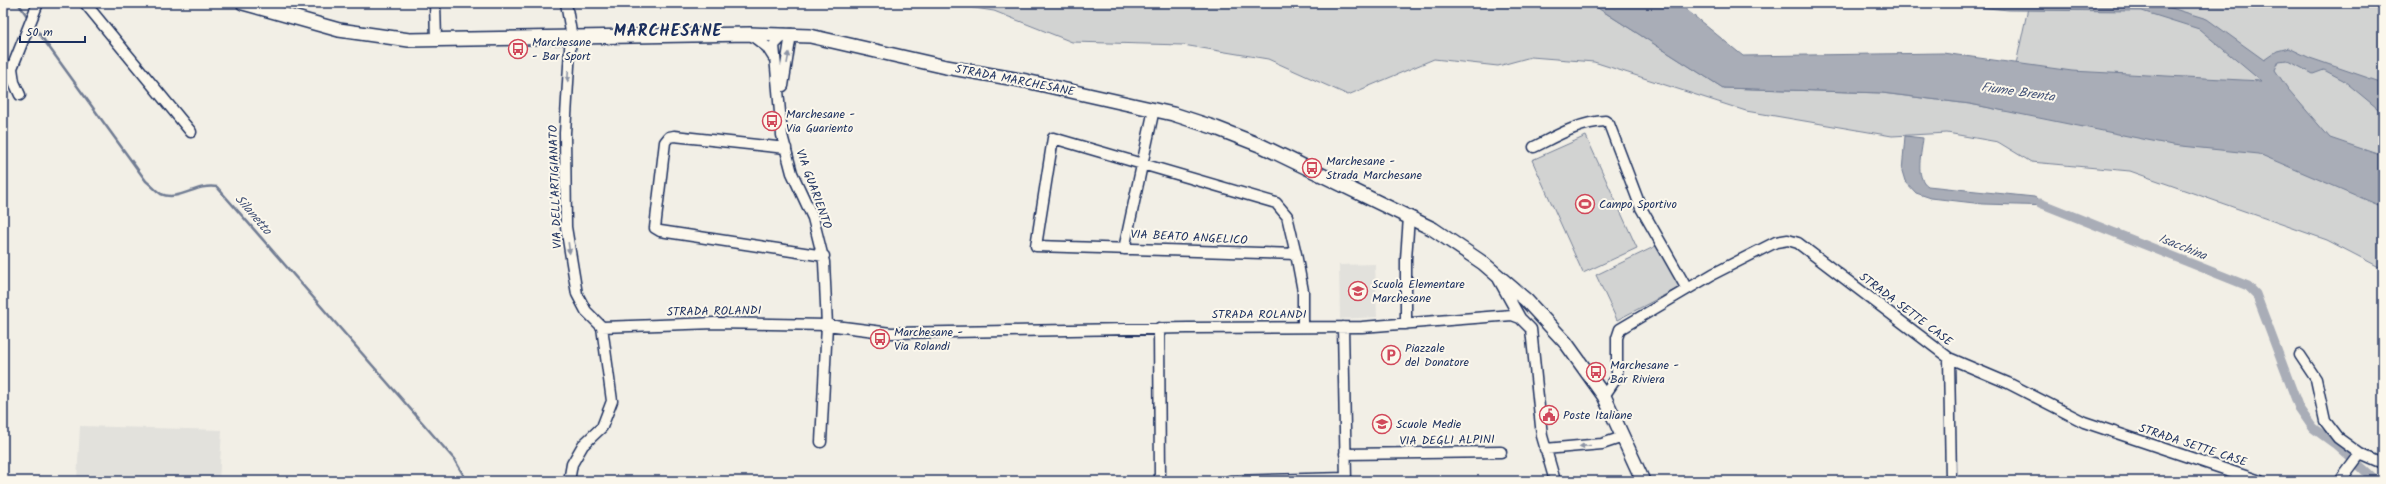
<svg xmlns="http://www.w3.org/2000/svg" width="2386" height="484" viewBox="0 0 2386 484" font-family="Kalam,sans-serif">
<rect width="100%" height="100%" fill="#f2efe6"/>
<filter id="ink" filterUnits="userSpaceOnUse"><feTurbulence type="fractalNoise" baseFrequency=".025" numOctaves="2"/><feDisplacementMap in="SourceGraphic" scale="8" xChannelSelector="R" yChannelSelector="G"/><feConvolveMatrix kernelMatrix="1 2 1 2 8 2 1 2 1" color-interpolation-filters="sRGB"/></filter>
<g filter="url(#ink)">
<path fill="#e2e1dc" d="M1375,264L1377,317L1340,319L1339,265Z
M80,426L222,430L219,481H77Z"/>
<path fill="#d2d3d2" stroke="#768198" d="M942,3H1590L1723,88L1882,93L1970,104L2006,111L2029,3H2383V269L2327,240L2130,171L2031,162L1998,142L1947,133L1892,136L1746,111L1594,62L1531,57L1498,66L1434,59L1348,95L1268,59L1183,45L1072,42L994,11Z
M1586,136L1637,248L1583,273L1532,160Z
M1658,245L1680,287L1617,320L1596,275Z"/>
<path fill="#a9adb7" stroke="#707b93" d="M1590,3H1678L1743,56L1943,53L2072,71L2261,81L2199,29L2142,11L2009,10L1932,3H2155L2207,19L2264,60L2277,51L2289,48L2310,58L2383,83V113L2343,80L2324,70L2313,74L2287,60L2279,61L2275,70L2288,89L2330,138L2383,156V207L2259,154L2172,145L1970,104L1882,93L1723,88Z
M1905,136L1923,138C1922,152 1914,177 1928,186L2034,197L2052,206L1983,204L1931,198L1916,193L1905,181L1902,171Z"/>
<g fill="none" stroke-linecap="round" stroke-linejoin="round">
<path stroke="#707b93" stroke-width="2.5" d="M18,3L29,19
M33,25L146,181C151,185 156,191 161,194C179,202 196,183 217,187L454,459L467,481"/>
<path stroke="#a9adb7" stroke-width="9" d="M2040,203L2248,286L2256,294L2299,408L2313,428L2335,444L2376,481"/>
<g stroke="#1b2f5e" stroke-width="13">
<path id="minor" d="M85,3L191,132
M435,3L436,40
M566,3L571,32L565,133L566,227L577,294L586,311L602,327L612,401L602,427L583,445L572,464L569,481
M750,34L767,47L774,58
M785,34L774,45L782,135L792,173L813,218L824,262L827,325L821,442
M783,86L791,34
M20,95L14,82L12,68L38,3
M1534,147C1556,136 1580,122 1605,121L1609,124L1641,208L1687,289
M786,148L674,136L669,137L665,142L655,228L660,231L824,256
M1124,249L1154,109
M1296,254L1036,246L1053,138L1276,203L1287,216L1296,254L1303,291V327
M1499,280L1520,318
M1406,324V259L1409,217
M602,327L715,323L827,325L891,333L1188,328L1362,327L1512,315L1520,318L1531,329L1542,436L1555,481
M1343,327L1346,481
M1159,328L1160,481
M2300,355L2316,379L2325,421L2338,438L2360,454
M1949,358L1951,481
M1604,396L1617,377V338L1620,329L1713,274L1776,242L1788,240L1798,243L1949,358L2008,383L2084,422L2260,481
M1545,449L1602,444L1623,437
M1345,454L1501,452
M1230,481L1346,478
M2340,481L2360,454L2383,464"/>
</g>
<g stroke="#1b2f5e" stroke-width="16">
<path id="major" d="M243,3L339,30L409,40L750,34L810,36L946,67L1026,81L1173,114L1216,128L1262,146L1433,229L1483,263L1526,300L1566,343L1604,396L1643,481"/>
</g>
<use href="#minor" stroke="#fbf7ec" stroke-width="10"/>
<use href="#major" stroke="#fbf7ec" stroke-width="13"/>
</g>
<defs><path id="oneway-solid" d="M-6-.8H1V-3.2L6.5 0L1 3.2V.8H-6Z"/></defs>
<g fill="#8b93a5">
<use href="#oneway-solid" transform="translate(788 58) rotate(-80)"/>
<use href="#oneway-solid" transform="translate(568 76) rotate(93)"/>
<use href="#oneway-solid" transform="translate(569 248) rotate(83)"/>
<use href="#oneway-solid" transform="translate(1585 446) rotate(175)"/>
</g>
</g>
<defs>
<g id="bus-ring" transform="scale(1)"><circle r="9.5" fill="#fbf7ec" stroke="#d1495b" stroke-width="1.5"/><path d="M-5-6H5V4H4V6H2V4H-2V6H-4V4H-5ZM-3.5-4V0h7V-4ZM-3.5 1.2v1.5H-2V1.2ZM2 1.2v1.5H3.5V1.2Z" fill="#d1495b"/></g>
<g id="stadium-ring" transform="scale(1)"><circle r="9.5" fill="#fbf7ec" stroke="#d1495b" stroke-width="1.5"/><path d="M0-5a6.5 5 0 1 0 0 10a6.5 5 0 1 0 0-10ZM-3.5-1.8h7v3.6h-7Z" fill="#d1495b"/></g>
<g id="school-ring" transform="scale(1)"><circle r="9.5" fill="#fbf7ec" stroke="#d1495b" stroke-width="1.5"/><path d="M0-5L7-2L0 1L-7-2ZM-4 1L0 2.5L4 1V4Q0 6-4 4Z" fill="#d1495b"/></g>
<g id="parking-ring" transform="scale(1)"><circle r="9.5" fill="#fbf7ec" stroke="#d1495b" stroke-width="1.5"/><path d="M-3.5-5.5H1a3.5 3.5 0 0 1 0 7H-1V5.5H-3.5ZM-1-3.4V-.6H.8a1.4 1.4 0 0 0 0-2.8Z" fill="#d1495b"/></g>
<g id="civic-ring" transform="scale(1)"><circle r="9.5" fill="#fbf7ec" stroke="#d1495b" stroke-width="1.5"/><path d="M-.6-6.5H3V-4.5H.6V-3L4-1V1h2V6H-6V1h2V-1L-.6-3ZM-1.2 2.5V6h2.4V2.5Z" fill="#d1495b"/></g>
</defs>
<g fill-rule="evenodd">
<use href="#bus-ring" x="518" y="49"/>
<use href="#bus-ring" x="772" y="121"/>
<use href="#bus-ring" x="1312" y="168"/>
<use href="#stadium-ring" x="1585" y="204"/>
<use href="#school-ring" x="1358" y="291"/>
<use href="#bus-ring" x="880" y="339"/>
<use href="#parking-ring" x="1391" y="355"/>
<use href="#bus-ring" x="1596" y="372"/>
<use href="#civic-ring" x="1549" y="415"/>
<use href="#school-ring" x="1382" y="424"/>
</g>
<g text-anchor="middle" stroke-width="4" stroke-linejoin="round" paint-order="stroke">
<g font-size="12" fill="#1b2f5e" stroke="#fbf7ec" text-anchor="start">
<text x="532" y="46">Marchesane<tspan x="532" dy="14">- Bar Sport</tspan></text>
<text x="786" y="118">Marchesane -<tspan x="786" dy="14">Via Guariento</tspan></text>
<text x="1326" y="165">Marchesane -<tspan x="1326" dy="14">Strada Marchesane</tspan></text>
<text x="1599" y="208">Campo Sportivo</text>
<text x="1372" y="288">Scuola Elementare<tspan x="1372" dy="14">Marchesane</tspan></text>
<text x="894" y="336">Marchesane -<tspan x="894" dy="14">Via Rolandi</tspan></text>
<text x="1405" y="352">Piazzale<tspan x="1405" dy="14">del Donatore</tspan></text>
<text x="1610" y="369">Marchesane -<tspan x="1610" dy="14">Bar Riviera</tspan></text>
<text x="1563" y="419">Poste Italiane</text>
<text x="1396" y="428">Scuole Medie</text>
</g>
<g font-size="12" fill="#1b2f5e" stroke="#fbf7ec">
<text transform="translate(1015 80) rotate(11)" y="4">STRADA MARCHESANE</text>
<text transform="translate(555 187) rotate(-92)" y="4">VIA DELL'ARTIGIANATO</text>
<text transform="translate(814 189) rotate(70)" y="4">VIA GUARIENTO</text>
<text transform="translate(1189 237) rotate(3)" y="4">VIA BEATO ANGELICO</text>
<text transform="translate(1906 309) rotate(37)" y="4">STRADA SETTE CASE</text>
<text transform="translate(714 311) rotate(-1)" y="4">STRADA ROLANDI</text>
<text x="1259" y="318">STRADA ROLANDI</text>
<text transform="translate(1447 440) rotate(-1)" y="4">VIA DEGLI ALPINI</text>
<text transform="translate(2193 445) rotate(18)" y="4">STRADA SETTE CASE</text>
</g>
<g font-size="13" font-style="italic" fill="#465579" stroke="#fbf7ec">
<text transform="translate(2018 91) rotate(8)" y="5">Fiume Brenta</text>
<text transform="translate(254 214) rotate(49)" y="5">Silanetto</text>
<text transform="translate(2183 246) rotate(22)" y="5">Isacchina</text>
</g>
<g font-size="16" font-weight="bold" letter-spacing="1" fill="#1b2f5e" stroke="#fbf7ec">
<text x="668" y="36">MARCHESANE</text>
</g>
</g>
<rect width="2386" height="484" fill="none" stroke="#fbf7ec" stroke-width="16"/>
<rect x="8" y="8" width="2370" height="468" fill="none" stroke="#1b2f5e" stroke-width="1.5" filter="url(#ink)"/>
<path d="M20 36v6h65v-6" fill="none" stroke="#1b2f5e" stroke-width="2"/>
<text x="26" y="36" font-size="12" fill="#1b2f5e" stroke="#fbf7ec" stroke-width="3" paint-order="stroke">50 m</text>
</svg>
